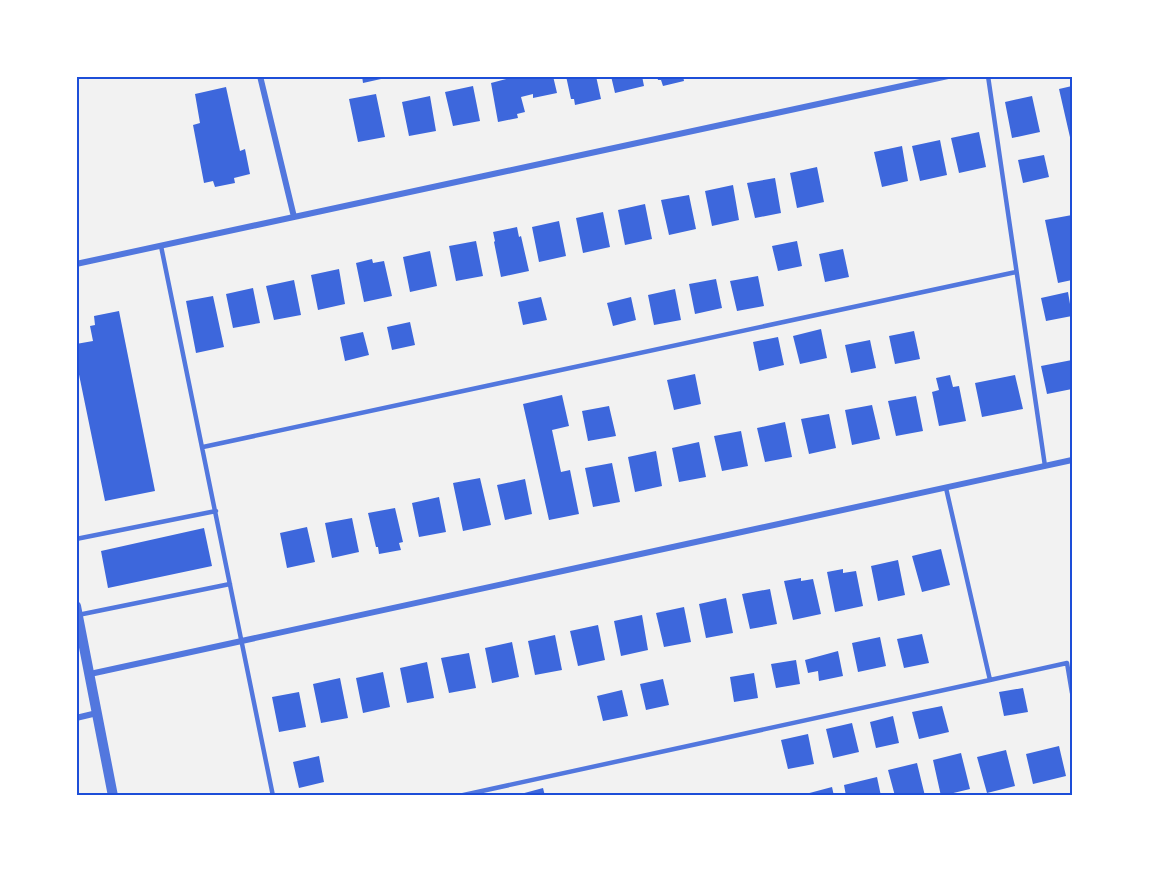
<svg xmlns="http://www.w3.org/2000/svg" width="1149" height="872" viewBox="0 0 1149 872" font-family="'Work Sans',sans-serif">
<rect width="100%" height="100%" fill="#f2f2f2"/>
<path fill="#3d67dc" d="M362,76H389L390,77L363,83Z
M517,76H553L557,93L533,98V94L521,97L525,112L517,114L518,118L498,122L491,83Z
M566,76H596L601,99L575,105L574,99H571Z
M611,76H642L644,86L615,93Z
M657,76H683L684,81L663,86L661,80H658Z
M473,86L480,121L453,126L445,92Z
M1072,86V146L1059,89Z
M226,87L240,151L245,149L250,174L234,178L235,183L215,187L213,181L204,183L193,125L200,123L195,94Z
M376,94L385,137L358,142L349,99Z
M430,96L436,131L409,136L402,102Z
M1032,96L1040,132L1012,138L1005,102Z
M979,132L986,167L959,173L951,138Z
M940,140L947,175L920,181L912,146Z
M902,146L908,181L882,187L874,152Z
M1044,155L1049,177L1023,183L1018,160Z
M817,167L824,202L797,208L790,173Z
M775,178L781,213L755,218L747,183Z
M733,185L739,220L712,226L705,191Z
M689,195L696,229L669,235L661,200Z
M645,204L652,239L625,245L618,210Z
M603,212L610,247L583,253L576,218Z
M1072,215V280L1058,283L1045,220Z
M559,221L566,256L539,262L532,227Z
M517,227L519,237L521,236L529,271L501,277L494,242L495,241L493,232Z
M476,241L483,276L456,281L449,246Z
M797,241L802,266L778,271L772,246Z
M843,249L849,277L825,282L819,254Z
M430,251L437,286L410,292L403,257Z
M372,259L373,263L384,261L392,296L364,302L356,263Z
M339,269L345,304L318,310L311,275Z
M758,276L764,306L737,311L730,281Z
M716,279L722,308L695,314L689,284Z
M294,280L301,315L274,320L266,286Z
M253,288L260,323L233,328L226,294Z
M675,289L681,320L654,325L648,295Z
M1068,292L1072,316L1046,321L1041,298Z
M213,296L224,347L196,353L186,301Z
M541,297L547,320L523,325L518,302Z
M631,297L636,320L613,326L607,303Z
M119,311L155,491L105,501L76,360V344L93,341L90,326L95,325L94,316Z
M410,322L415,345L392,350L387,327Z
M821,329L827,358L800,364L793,336Z
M914,331L920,359L895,364L889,336Z
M363,332L369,355L345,361L340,337Z
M778,337L784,365L759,371L753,342Z
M870,340L876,368L851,373L845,345Z
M1072,360V389L1047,394L1041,366Z
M695,374L701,404L674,410L667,380Z
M950,375L953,387L959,386L966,421L939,426L932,392L939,390L936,378Z
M1015,375L1023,409L982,417L975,383Z
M562,395L569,426L552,430L561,472L570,470L579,514L549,520L523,404Z
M916,396L923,431L896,436L888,401Z
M872,405L880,439L852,445L845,410Z
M609,406L616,436L588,441L582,411Z
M829,414L836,448L809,454L801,419Z
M785,422L792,457L765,462L757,428Z
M741,431L748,466L722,471L714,436Z
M699,442L706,477L679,482L672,448Z
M656,451L662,486L635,492L628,457Z
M612,463L620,502L593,507L585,468Z
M480,478L491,525L463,531L453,483Z
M525,479L532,514L505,520L497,485Z
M439,497L446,532L419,537L412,503Z
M395,508L403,542L399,543L401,550L379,554L378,547H376L368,513Z
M352,518L359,552L332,558L325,523Z
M307,527L315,562L287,568L280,533Z
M204,528L212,566L108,588L101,551Z
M941,549L950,585L922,592L912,556Z
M898,560L905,595L878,601L871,566Z
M843,569V573L856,571L863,606L835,612L827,572Z
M801,578V581L813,579L821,614L793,620L784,581Z
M770,589L777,624L750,629L742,594Z
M726,598L733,633L706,638L699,604Z
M684,607L691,642L664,647L656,613Z
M642,615L648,650L621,656L614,621Z
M598,625L605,660L578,666L570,631Z
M922,634L929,663L904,668L897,639Z
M555,635L562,670L535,675L528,641Z
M880,637L886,666L858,672L852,643Z
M512,642L519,677L492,683L485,648Z
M838,651L843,676L819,681L818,671L808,673L805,660Z
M469,653L476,688L449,693L441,658Z
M796,660L800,684L776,688L771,664Z
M427,662L434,698L407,703L400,668Z
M383,672L390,707L363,713L356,678Z
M754,673L758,698L734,702L730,677Z
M340,678L348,718L321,723L313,684Z
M663,679L669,705L646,710L640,684Z
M1023,688L1028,712L1004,716L999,692Z
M622,690L628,716L603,721L597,696Z
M299,692L306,727L279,732L272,697Z
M942,706L949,732L919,739L912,712Z
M893,716L899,743L876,748L870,722Z
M852,723L859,752L833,758L826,729Z
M808,734L814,764L788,769L781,740Z
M1059,746L1066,776L1033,784L1026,754Z
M1006,750L1015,786L987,793L977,757Z
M961,753L970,789L941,796L933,760Z
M319,756L324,782L299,788L293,762Z
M917,763L925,796H895L888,770Z
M877,777L881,796H846L844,785Z
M832,787L834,796H803L802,795Z
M543,788L545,796H517V795Z"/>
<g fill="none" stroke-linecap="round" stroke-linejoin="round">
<path stroke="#5277de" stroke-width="4.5" d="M988,76L1045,466
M161,246L273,796
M203,447L1016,272
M946,488L990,680L1067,663L1072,693
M76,539L216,511
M78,615L230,584
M459,796L990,680"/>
<path stroke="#5277de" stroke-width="6" d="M260,76L294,217
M76,264L948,76
M90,674L1072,460
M76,718L97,713"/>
<path stroke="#5277de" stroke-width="10" d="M76,606L113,796"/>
</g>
<rect width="1149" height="872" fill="none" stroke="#ffffff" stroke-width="156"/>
<rect x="78" y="78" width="993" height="716" fill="none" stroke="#1d4ed8" stroke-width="2"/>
</svg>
